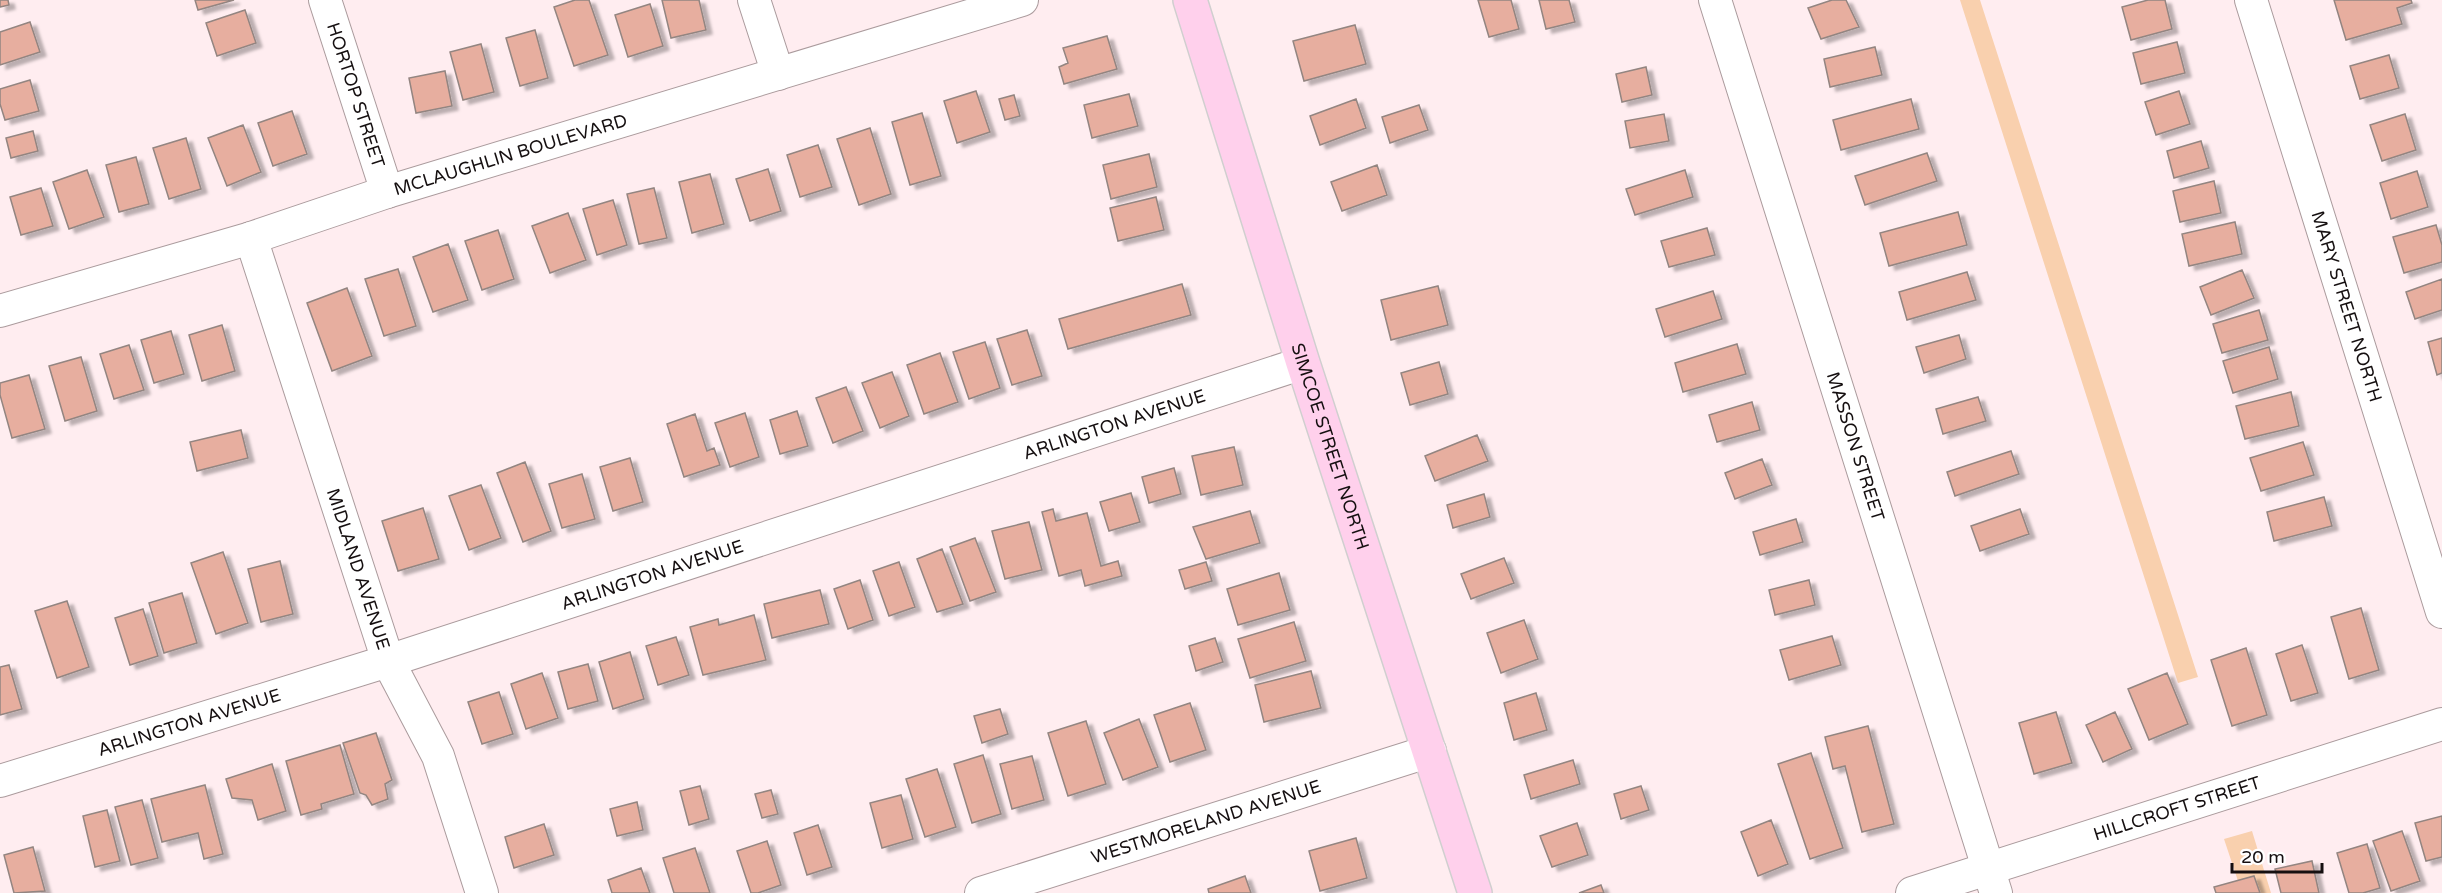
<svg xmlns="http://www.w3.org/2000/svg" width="2442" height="893" viewBox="0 0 2442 893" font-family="'Varela Round',sans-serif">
<defs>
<filter id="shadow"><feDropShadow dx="6" dy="4" stdDeviation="1.5" flood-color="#0004"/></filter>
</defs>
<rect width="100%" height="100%" fill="#ffedf0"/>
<path fill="#f9d0ae" d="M1960,0H1980L2198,677L2178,683Z
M2252,831L2271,893H2242L2224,839Z"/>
<path fill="#e7ae9f" stroke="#938581" stroke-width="1.5" filter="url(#shadow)" d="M0,0H8L9,5L0,7Z
M195,0H234L198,10Z
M575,0H589L608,55L574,66L554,7Z
M662,0H699L706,30L671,38Z
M1478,0H1511L1519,29L1489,37Z
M1539,0H1569L1575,22L1546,29Z
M1832,0H1846L1859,27L1821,39L1808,8Z
M2148,0H2165L2172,29L2131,40L2122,7Z
M2334,0H2411L2412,3L2397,8L2402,24L2346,40Z
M650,4L663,46L628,57L615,15Z
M245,10L256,43L217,56L206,23Z
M30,22L40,52L0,65V32Z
M1355,25L1366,64L1304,81L1293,41Z
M535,30L548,78L520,86L506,38Z
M1107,36L1117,69L1064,84L1059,67L1068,63L1063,48Z
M2177,42L2185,73L2141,84L2133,53Z
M481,44L494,92L463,100L450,52Z
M1875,47L1882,75L1830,87L1824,59Z
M2389,55L2399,88L2360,99L2350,66Z
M1646,67L1652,95L1622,102L1616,74Z
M445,71L452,106L416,113L409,78Z
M30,80L39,111L5,120L0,104V89Z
M976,91L990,132L957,143L944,101Z
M2179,91L2190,124L2156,135L2145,102Z
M1129,94L1138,126L1092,138L1084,105Z
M1014,95L1020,116L1005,120L999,99Z
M1356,99L1366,128L1320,145L1310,116Z
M1911,99L1919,129L1841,150L1833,120Z
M1419,105L1428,130L1390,143L1382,117Z
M292,111L307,154L273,166L258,123Z
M922,113L941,176L910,185L892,122Z
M1664,114L1669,141L1630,148L1625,121Z
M2405,114L2416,150L2382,161L2370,125Z
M243,125L261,172L227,186L208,138Z
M870,128L891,194L859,205L837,139Z
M33,131L38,151L11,158L6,138Z
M186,138L201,189L169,199L153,148Z
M2201,141L2209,168L2174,178L2167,151Z
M818,145L832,187L800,197L787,155Z
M1927,153L1937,181L1865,205L1855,176Z
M1149,154L1157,187L1111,199L1103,165Z
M136,157L149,204L119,212L106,165Z
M1377,165L1387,195L1342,211L1331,182Z
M768,169L781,211L750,221L736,179Z
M87,170L104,217L69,229L53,182Z
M1685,170L1693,197L1635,215L1626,189Z
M2417,171L2428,207L2391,219L2380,183Z
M710,174L724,224L692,233L679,182Z
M2214,181L2221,213L2180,222L2173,191Z
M41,188L53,226L21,235L10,197Z
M654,188L667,238L639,244L627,194Z
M1156,197L1164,230L1118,241L1110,208Z
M613,200L627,245L597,255L583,209Z
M1958,212L1967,245L1889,266L1880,233Z
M568,213L586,260L550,273L532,226Z
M2235,222L2242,254L2189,266L2182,234Z
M2436,225L2442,245V262L2404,273L2393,237Z
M1707,228L1715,255L1669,267L1661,241Z
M498,230L514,279L482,290L465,241Z
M448,244L468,300L433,312L413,257Z
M398,269L416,326L384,336L365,279Z
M2242,270L2254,298L2211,315L2200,287Z
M1967,272L1976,300L1907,320L1899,292Z
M2442,279V310L2415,319L2406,292Z
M1182,284L1191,315L1068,349L1059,319Z
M1438,286L1448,325L1391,340L1381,300Z
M347,288L372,356L332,371L307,303Z
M1713,291L1722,319L1665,337L1656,309Z
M2259,310L2268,340L2222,353L2213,324Z
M222,325L235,371L202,381L189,335Z
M1027,330L1042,376L1012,385L997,339Z
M171,331L184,374L154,383L141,340Z
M1959,335L1966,359L1924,373L1916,347Z
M2442,338V373L2437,375L2428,342Z
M985,342L1000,388L969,399L953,352Z
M1737,344L1746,374L1683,392L1675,363Z
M129,345L144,390L114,399L100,354Z
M2269,347L2278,379L2233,393L2223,361Z
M940,353L958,402L924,414L907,365Z
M81,357L97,411L65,421L49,366Z
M1439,362L1448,394L1410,405L1401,373Z
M892,372L909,416L880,428L862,383Z
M29,375L45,429L12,438L0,395V383Z
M846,387L863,431L833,443L816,398Z
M2291,392L2299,426L2245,439L2236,406Z
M1978,397L1986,421L1943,434L1936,409Z
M1752,402L1760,430L1717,442L1709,415Z
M797,411L808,446L780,454L770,420Z
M745,413L759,457L730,467L715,423Z
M695,414L707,451L714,448L720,465L684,477L667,424Z
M241,430L248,458L197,471L190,442Z
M1477,435L1488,461L1435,481L1425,456Z
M2303,442L2314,475L2261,491L2250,458Z
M1234,447L1243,485L1201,495L1192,456Z
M2011,451L2019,474L1955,496L1947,472Z
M630,458L643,502L613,511L600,467Z
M1762,459L1772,485L1735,499L1725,473Z
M525,462L551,531L523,542L497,473Z
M1174,468L1181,494L1149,503L1142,477Z
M582,474L595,519L562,528L549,484Z
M481,485L501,538L469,550L449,496Z
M1131,493L1140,522L1109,531L1100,502Z
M1484,494L1490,517L1453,528L1447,505Z
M2324,497L2332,526L2274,541L2267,512Z
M423,508L439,559L398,571L382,521Z
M1053,509L1056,521L1087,513L1101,566L1118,561L1122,576L1085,586L1081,570L1059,576L1042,512Z
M2020,509L2029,534L1980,551L1971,526Z
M1250,511L1260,543L1206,559L1193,527Z
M1796,519L1803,542L1760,555L1753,532Z
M1029,522L1042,570L1005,579L992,531Z
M975,538L996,592L970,601L950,547Z
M942,549L963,604L937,612L917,559Z
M223,552L248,623L216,634L191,563Z
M1504,558L1514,583L1471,599L1461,574Z
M280,561L293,614L261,622L248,569Z
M899,562L915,607L889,616L873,571Z
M1206,562L1212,581L1185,589L1179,570Z
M1279,573L1290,610L1238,625L1227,589Z
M860,580L873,620L848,629L834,589Z
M1809,580L1815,605L1775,615L1769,590Z
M820,590L829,624L772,638L764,604Z
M182,593L197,643L164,653L149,603Z
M67,601L89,667L57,678L35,611Z
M2361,608L2379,670L2349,679L2331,617Z
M143,609L158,656L130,665L115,618Z
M754,615L766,660L703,675L690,627L718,619L719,625Z
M1524,620L1538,659L1501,673L1487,633Z
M1294,622L1306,661L1250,678L1238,639Z
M1832,636L1841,665L1789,680L1780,650Z
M676,637L689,675L658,685L646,646Z
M1215,638L1223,662L1196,671L1189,646Z
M2302,645L2318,693L2291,701L2276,654Z
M2246,648L2267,715L2232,726L2211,660Z
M630,652L644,699L613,709L599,662Z
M588,664L598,701L568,709L558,672Z
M9,665L22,709L0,715V667Z
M1311,671L1321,708L1264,722L1255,685Z
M542,673L558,718L526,729L511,684Z
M2167,673L2188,724L2149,740L2128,689Z
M499,692L513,734L482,744L468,702Z
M1536,693L1547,730L1514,740L1504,703Z
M1190,703L1206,750L1170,762L1154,715Z
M1000,709L1008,734L982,743L974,716Z
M2056,712L2072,763L2034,774L2019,723Z
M2115,712L2132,749L2103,762L2086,725Z
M1139,719L1158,767L1123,780L1104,733Z
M1086,721L1106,784L1068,796L1048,733Z
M1868,726L1894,824L1862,832L1845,766L1833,769L1825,737Z
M376,733L392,780L385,784L388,799L372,805L366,795L360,793L343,743Z
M340,745L354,794L321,804L322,809L301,815L286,761Z
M1811,753L1843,848L1810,859L1778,764Z
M983,755L1001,814L972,823L954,764Z
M1032,756L1044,800L1012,809L1000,764Z
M1573,760L1580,784L1531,799L1524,775Z
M272,764L286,811L258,820L252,800L232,798L226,779Z
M937,769L956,827L925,837L906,779Z
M205,785L223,854L204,859L198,833L162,842L151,799Z
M700,786L709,819L689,825L680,791Z
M1641,786L1649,810L1621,819L1614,794Z
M771,790L778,814L762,818L755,794Z
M901,795L913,839L882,848L870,803Z
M142,800L158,858L131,865L115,807Z
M637,802L643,830L617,836L610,809Z
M107,810L120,861L95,867L83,816Z
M2442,816V857L2426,861L2415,823Z
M1771,820L1788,864L1758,876L1741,832Z
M1577,823L1588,855L1552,867L1540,836Z
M544,824L554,855L514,868L505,837Z
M818,825L832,867L807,875L794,833Z
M2402,831L2420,881L2391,891L2373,841Z
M1356,838L1367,878L1320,891L1309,851Z
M767,841L781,885L758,893H751L737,851Z
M2367,844L2380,888L2363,893H2349L2337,853Z
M33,847L45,891L14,893L4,855Z
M695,848L710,893H674L663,858Z
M2312,861L2319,893H2281L2275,869Z
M641,868L650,893H612L608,880Z
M1245,876L1251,893H1209L1208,889Z
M2254,876L2260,893H2216L2214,887Z
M1601,885L1604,893H1579Z"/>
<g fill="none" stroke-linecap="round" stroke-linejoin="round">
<g stroke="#ab9b9d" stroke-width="34">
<g id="minor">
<path id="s1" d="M325,0L387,192"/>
<path d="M754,0L778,74"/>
<path id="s2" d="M1715,0L1996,893"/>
<path id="s3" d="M2251,0L2442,612"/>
<path id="s4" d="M251,238L388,661L438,756L482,893"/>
<path id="s5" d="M0,311L251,238L387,192L1022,0"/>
<path id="s6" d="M0,781L388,661L1303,363"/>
<path id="s7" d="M981,893L1430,751"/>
<path id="s8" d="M1912,893L2442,724"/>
</g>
</g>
<g stroke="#d0cfcf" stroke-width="36">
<g id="major">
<path id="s9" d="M1190,0L1303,363L1475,893"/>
</g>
</g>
<use href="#minor" stroke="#fff" stroke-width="32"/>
<use href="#major" stroke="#ffd0ec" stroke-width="33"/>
</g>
<g text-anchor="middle" stroke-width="5" stroke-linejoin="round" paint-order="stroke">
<g font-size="18" fill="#150f10" stroke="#fff">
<text dy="6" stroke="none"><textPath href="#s1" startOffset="100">HORTOP STREET</textPath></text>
<text dy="6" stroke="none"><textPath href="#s5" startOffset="534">MCLAUGHLIN BOULEVARD</textPath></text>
<text dy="6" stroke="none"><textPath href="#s3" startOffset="321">MARY STREET NORTH</textPath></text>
<text dy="6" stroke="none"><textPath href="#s6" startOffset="1170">ARLINGTON AVENUE</textPath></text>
<text dy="6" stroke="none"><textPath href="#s9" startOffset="468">SIMCOE STREET NORTH</textPath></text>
<text dy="6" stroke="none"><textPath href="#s2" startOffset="468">MASSON STREET</textPath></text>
<text dy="6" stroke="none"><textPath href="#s4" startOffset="348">MIDLAND AVENUE</textPath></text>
<text dy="6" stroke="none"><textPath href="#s6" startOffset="684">ARLINGTON AVENUE</textPath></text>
<text dy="6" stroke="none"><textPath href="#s6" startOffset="198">ARLINGTON AVENUE</textPath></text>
<text dy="6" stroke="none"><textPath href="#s8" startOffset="278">HILLCROFT STREET</textPath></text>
<text dy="6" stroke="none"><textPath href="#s7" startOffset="236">WESTMORELAND AVENUE</textPath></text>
</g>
</g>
<path d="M2232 863v9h90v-9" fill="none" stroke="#150f10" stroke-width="3"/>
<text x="2241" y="863" font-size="18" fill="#150f10" stroke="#ffffff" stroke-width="4.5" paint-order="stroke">20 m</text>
</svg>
